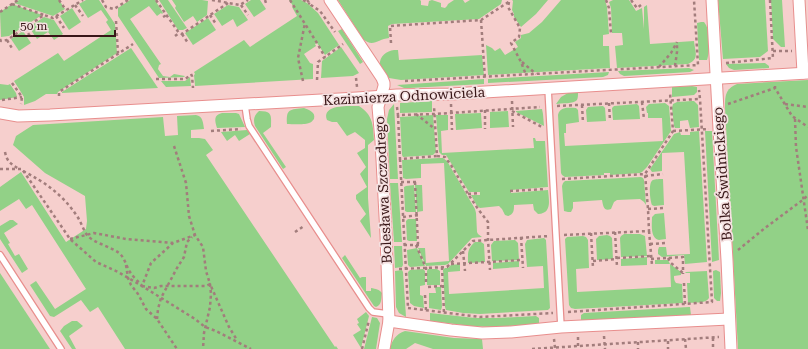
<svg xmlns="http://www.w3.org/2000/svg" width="808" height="349" viewBox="0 0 808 349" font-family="'Roboto Serif',serif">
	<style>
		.green { fill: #92d187 }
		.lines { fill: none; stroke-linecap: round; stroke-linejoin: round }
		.lane-casing { stroke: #e88e8d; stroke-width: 8 }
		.street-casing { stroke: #e88e8d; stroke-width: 13 }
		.path { stroke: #a27d7c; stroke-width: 2.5; stroke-dasharray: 3 3; stroke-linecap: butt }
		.lane { stroke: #fff; stroke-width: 5.5 }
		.street { stroke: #fff; stroke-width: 11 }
		.labels { text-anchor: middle; stroke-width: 3.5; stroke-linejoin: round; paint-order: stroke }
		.street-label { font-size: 14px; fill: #381617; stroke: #f5e1e1 }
	</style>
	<rect width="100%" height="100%" fill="#f6cfcd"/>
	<g class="green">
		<polygon points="19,0 59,0 65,9 53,16 14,3"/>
		<polygon points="86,0 99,0 115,24 117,53 58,92 57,94 46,94 35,101 24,105 24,97 14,81 58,53 64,61 111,30 106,22 108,20 101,10 88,18 79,4"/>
		<polygon points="130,0 155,0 163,13 162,14 161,13 157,16 149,6 130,19 161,64 159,65 158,69 163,76 170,77 174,74 185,76 184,77 159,78 118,16 118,8"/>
		<polygon points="159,0 168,0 187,28 183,30 178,30"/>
		<polygon points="172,0 202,0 208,1 207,15 197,22 193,16 184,22 175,8 176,6"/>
		<polygon points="251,0 260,0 266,9 254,17 245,4"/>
		<polygon points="289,0 301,0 307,3 318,13 339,45 325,55 317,43 315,44 316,46 304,54 310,63 313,64 313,79 195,86 194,75 195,74 194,72 244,40 250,47 297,16 292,7 293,6"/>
		<path d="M 338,0 L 420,0 L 421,1 L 421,5 L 428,6 L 429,1 L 432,0 L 441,3 L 441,7 L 445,8 L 447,6 L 448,4 L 454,0 L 463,0 L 465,3 L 470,0 L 502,0 L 501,4 L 479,19 L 392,24 L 388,26 L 389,38 C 378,39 373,48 363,39 Z"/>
		<polygon points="512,0 548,0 536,14 521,27 514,17 514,14 512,10 513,1"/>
		<polygon points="561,0 605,0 607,7 609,34 603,35 603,46 609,46 610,68 488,75 486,45 492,48 495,51 500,48 505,55 518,47 515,42 521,38 521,35 529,33 542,22"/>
		<path d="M 613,0 L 629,0 L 636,11 L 642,8 L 644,29 L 644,7 L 647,5 L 650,44 L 694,41 C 695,52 700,59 688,64 L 617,68 L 615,46 L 623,45 L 622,33 L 612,33 L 611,8 L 609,2 Z"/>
		<polygon points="718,0 765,0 768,51 760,57 723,59"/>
		<polygon points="771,0 782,0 785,47 781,47 773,39"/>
		<polygon points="12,4 42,15 9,36 1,37 0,12"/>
		<polygon points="228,5 239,7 248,20 237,27 233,19 222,26 214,14"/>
		<polygon points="72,8 81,22 69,30 60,16"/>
		<polygon points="44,17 54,20 63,34 54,40 48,32 37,39 29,27"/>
		<polygon points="208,18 216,30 193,45 185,33"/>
		<path d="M 701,22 L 704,22 C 711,30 710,51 707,60 L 699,60 L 697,23 Z"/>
		<polygon points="342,29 363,62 360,64 338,31"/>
		<polygon points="23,31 31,43 19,51 11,39"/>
		<polygon points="341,47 359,73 353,76 321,78 322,61"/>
		<polygon points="131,48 158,88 62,93 62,92"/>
		<path d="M 394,50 L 398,50 L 399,60 L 482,55 L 484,75 L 401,80 L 389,78 C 386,74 381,69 380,65 C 379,56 387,51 394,50 Z"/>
		<polygon points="765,63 769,66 769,68 734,70 729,68 726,64"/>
		<polygon points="689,68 694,70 690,72 624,76 620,74 618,71"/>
		<polygon points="609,72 608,75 603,77 488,83 488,79"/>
		<polygon points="190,77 191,86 166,87 161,81 185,81"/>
		<polygon points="484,79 484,84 409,88 404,88 397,85"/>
		<path d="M 808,80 L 808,349 L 738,349 L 725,108 C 725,96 725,89 737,84 Z"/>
		<polygon points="0,84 8,85 10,84 16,93 17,97 0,100"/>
		<polygon points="692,86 697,87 697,92 694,95 672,97 672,87"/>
		<path d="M 568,93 L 578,93 C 578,95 578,98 577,100 C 574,104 561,103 556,104 L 561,97 Z"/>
		<polygon points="432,101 432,112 400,113 400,103"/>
		<polygon points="692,101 694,101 698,105 699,127 690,128 688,120 680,121 680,128 675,128 674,126 672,108 673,104 677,102"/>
		<path d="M 665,103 L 669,106 L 671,131 L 647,167 L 642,172 L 640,173 L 610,175 L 610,173 L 604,173 L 604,175 L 565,177 L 562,175 L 561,173 L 558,115 C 560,106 569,108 576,108 L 578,110 L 579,122 L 566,124 L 566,133 L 564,133 L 565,146 L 663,141 L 662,118 L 648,118 L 648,113 L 647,113 L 646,107 L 649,104 Z"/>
		<polygon points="394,104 398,179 390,179 387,119 389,110"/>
		<polygon points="637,104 639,106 640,119 613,120 612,108 614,106"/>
		<path d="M 359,106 C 373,115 373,125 374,140 L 368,145 L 368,198 L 371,238 L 360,221 L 366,214 L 356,199 L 356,195 L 367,187 L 360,174 L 366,167 L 357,153 L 365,148 L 365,140 L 355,132 L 347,136 L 337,122 L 332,122 L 327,120 C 321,104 349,106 359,106 Z"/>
		<polygon points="603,106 605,108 606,121 587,122 586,110 588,107"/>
		<path d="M 304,108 C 309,110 316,112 314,119 C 313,120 311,123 309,123 C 306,125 291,124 287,124 C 286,108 290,110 304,108 Z"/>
		<polygon points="542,109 543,114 544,126 516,112 516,111"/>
		<path d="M 259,111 C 273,111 271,116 271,127 L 263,133 L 286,167 L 283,169 L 255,126 C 253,120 254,115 259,111 Z"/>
		<polygon points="508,111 509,127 490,128 490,112"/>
		<path d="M 222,113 L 236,113 L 239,114 L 245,127 L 217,128 C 215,121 213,115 222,113 Z"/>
		<polygon points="481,113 482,128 456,130 455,114"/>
		<path d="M 196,115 C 203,116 203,123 204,129 L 191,130 L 191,138 L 199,138 L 205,139 L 213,150 L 206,155 L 335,347 L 336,346 L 338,349 L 125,349 L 98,307 L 90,312 L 81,300 L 54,317 L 50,316 L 30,285 L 36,281 L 55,309 L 86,289 L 32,205 L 26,209 L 19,199 L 0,211 L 0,187 L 21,172 L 66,242 L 86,229 L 87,221 L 85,196 L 45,173 L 13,145 L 16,136 L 33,125 L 163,117 L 165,136 L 178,135 L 177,116 Z"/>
		<polygon points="433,115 436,152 433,155 403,157 402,155 400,117"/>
		<path d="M 436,115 L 448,115 L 448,130 L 441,131 L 442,153 L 534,148 L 533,138 L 535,138 L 536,141 L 545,141 L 548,187 L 511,190 L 511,193 L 548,190 C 549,201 552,213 538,214 L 534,210 L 533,204 L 514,205 C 514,210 514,214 508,216 L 505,215 L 502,209 L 499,206 L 480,208 L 477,206 L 471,195 L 480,195 L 480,192 L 469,192 L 446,155 L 442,155 L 439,152 Z"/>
		<polygon points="247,130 250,134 239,141 235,135 227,141 221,132"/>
		<polygon points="699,131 707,262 685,264 684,255 662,257 658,254 658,250 659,247 666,247 667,255 690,254 684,152 662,153 662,171 652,172 650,169 674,134 680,132 681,135 690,135 690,132"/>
		<polygon points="705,131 712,131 719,260 712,262"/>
		<polygon points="439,158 443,158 447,161 475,209 476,213 477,232 478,234 482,237 472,238 448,264 445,265 426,266 418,248 425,248 426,263 449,261 444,163 421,164 421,178 406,179 403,178 402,160"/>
		<path d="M 641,177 L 643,178 L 644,180 L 646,205 L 644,202 L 640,199 L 617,200 L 614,202 L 611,209 C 604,212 603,206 602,200 L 573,202 L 573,208 L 571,212 L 568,212 L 564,211 L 562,186 L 563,183 L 565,181 Z"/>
		<path d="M 663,179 L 664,205 L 654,206 L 652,205 C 650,200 648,182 653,180 C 655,179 660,179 663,179 Z"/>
		<polygon points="390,183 398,183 402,242 394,242"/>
		<polygon points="414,185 416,212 407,212 405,211 404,187 406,186"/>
		<polygon points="415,185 422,185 423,211 417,212"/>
		<path d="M 664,213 L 666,239 C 663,239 661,240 659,240 C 650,238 652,224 652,217 L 655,214 Z"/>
		<polygon points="408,219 416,219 417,241 409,241 407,240 406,221"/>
		<polygon points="10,220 13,220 18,224 4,233 10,243 8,244 15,256 19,254 28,269 22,273 0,239 0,226"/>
		<polygon points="624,234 640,234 645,236 647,256 621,257 620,238 621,236"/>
		<polygon points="607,235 610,236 612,238 613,259 597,260 596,239 599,236"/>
		<path d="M 583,236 L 586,237 L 588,240 L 589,268 L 576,269 L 577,292 L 671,287 L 670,264 L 655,264 L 655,260 L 668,260 L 670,264 L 681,272 L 681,275 L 674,276 C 674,278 674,281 676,283 L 682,284 L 683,303 L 575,309 L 571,308 L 569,305 L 565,239 L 567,237 Z"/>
		<polygon points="544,238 546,240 550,308 548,310 480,314 463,313 446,310 445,307 443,270 445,268 448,268 451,265 460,264 460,271 448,272 449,294 544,288 543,266 527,267 525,244 527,240"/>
		<polygon points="515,240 518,243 519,260 492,261 491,245 494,241"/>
		<path d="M 475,242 L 481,242 L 484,244 L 485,262 L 468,263 C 468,253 467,249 475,242 Z"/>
		<polygon points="394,246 402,246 403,265 402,267 395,268"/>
		<polygon points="417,248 425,266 410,267 408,265 407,250"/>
		<path d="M 345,255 L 360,278 L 362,277 L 366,277 L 366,291 L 371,291 L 371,288 C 376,289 379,289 382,293 C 381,299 382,305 376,307 L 374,306 L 342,258 Z"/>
		<polygon points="647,257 647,265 621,266 621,259"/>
		<polygon points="519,261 519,267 493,269 493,263"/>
		<polygon points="423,269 425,271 425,285 420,286 420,295 423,296 424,308 414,306 410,303 408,272 410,270"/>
		<polygon points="428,269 437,269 440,271 440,285 427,285 427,271"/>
		<polygon points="402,270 403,272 406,317 399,313 396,307 395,271"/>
		<polygon points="716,270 720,272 721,293 720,301 717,301 714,298 713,271"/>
		<path d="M 707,271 L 709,298 C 705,304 695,302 688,303 L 687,283 L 690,283 L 690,273 L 685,273 L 686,272 Z"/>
		<polygon points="0,273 50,349 0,349"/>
		<polygon points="435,287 441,287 442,307 441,310 429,308 429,293 436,293"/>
		<polygon points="689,307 690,307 691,315 581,321 581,315 584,313"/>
		<polygon points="366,312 369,316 361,348 353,335 361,330 357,324 359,323 357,319"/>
		<polygon points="430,313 475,318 498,318 536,316 539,318 539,324 493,327 471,326 430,321"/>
		<polygon points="372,317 377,318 380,323 376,349 364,349"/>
		<polygon points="72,321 77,321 83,326 69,336 76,349 72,349 60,331 64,326"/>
		<path d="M 405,331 L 454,338 L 482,339 L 483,349 L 433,349 L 415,343 L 406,349 L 390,349 C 392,340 396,334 405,331 Z"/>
	</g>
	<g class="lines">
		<g class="lane-casing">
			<g id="lane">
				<polyline points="548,88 561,327"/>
				<polyline points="245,105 247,119 249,126 369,308 373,312 388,314"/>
				<polyline points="0,255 61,349"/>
			</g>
		</g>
		<g class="street-casing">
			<g id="street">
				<polyline points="330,0 382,78 384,83 384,86 378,107 381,141 386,235 389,321 384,349"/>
				<polyline points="712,0 719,129 727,260 731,349"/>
				<polyline points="799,0 803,73"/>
				<polyline points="0,113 18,116 50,115 357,98 397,95 451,94 808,73"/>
				<polyline points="389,321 451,330 482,333 511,332 561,327 729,319"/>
			</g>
		</g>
		<g class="path">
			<polyline points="59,0 66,10"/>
			<polyline points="102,0 106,7 114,9 128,0"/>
			<polyline points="156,0 179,33 182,34 228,3"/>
			<polyline points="212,0 240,5 248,0"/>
			<polyline points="265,0 266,3"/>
			<polyline points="290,0 317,43 325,57"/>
			<polyline points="303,0 310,4"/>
			<polyline points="307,0 311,5 320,11 335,32"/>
			<polyline points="606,0 609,8 611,34"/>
			<polyline points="631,0 637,8 641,5"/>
			<polyline points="770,0 773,59"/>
			<polyline points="509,2 508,7 520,28 519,37 511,43 521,62 526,75"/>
			<polyline points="12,4 44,15"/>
			<polyline points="75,5 83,16"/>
			<polyline points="241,5 248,15"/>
			<polyline points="0,12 18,0"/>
			<polyline points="210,15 216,24"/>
			<polyline points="56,16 64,28"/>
			<polyline points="163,17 167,15"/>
			<polyline points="481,20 485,79"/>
			<polyline points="116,21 118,53"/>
			<polyline points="25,28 31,38"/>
			<polyline points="182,34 188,43"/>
			<polyline points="175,36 179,33"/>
			<polyline points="0,39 1,41 7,40 44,15 53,18 83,0"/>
			<polyline points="7,40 13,50"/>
			<polyline points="391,43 390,26 481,20 510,1"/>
			<polyline points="773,51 792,51"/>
			<polyline points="522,62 536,74"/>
			<polyline points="726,63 773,58"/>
			<polyline points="675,66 677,52 677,43"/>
			<polyline points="659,67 671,53 677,42"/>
			<polyline points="191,74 192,76 193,88"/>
			<polyline points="356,78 357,87"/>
			<polyline points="156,79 185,79 191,75"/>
			<polyline points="317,80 318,62 343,44"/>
			<polyline points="303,81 298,58 305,23"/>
			<polyline points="405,81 698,65 694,0"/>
			<polyline points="12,83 22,97 21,104"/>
			<polyline points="775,86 775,88 792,116 808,127"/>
			<polyline points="59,96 59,92 133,44"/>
			<polyline points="2,100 22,97"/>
			<polyline points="512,101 513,127"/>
			<polyline points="642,102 644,119"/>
			<polyline points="609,103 610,121"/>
			<polyline points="451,104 452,130"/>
			<polyline points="728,104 775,88"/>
			<polyline points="785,104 808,107"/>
			<polyline points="582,105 583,123"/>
			<polyline points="557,106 700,99 699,90"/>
			<polyline points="397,107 398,115 435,114 540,107"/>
			<polyline points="485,110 485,129"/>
			<polyline points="512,111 542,127"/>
			<polyline points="416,114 435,129"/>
			<polyline points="398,115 400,159 437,156 434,106"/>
			<polyline points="795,119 796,147 808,230"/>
			<polyline points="211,131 241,129"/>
			<polyline points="673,131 709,129"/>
			<polyline points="174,146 186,183 189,216 195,235 203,247 206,271 210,284 211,294 210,307 204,333 203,349"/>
			<path d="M 5,152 C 7,162 11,164 19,169"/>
			<polyline points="437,156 445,157 451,165 468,194 478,209 488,222 488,240 490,270"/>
			<polyline points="400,159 408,308"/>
			<polyline points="0,169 22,169 70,239 96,262 118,272 142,286 195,319 205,327 216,331 251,349"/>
			<path d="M 23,171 C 46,183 62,194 77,216 C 81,222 83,229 87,235 C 95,244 110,246 119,253 C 125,258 126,266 130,272 C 133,277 138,281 142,286 L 151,263 L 161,254 L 173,243 L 195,235"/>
			<polyline points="645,176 663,174"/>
			<polyline points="562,179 645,174 673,131 670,93"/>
			<polyline points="401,182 417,182"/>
			<polyline points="415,182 418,244"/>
			<polyline points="510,191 546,189"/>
			<polyline points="468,194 480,193"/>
			<polyline points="648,209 665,208"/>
			<polyline points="403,217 419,215"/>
			<polyline points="649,231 652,265"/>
			<polyline points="295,232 304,226"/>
			<polyline points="615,232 617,267"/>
			<polyline points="591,233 593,268"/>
			<polyline points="564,235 649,231 648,209 645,174"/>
			<polyline points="521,237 523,268"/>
			<polyline points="70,239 94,233 126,239 173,243"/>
			<polyline points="650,244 667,243"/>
			<polyline points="404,245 420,245"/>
			<polyline points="416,245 426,268 426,285"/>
			<polyline points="738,250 765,228 804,199 808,195"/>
			<polyline points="463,251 465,271"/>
			<polyline points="617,258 651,256"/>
			<polyline points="668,258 671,263 683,273"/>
			<polyline points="651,259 683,257 683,274"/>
			<polyline points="593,261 617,259"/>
			<polyline points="451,264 522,260"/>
			<polyline points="126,265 128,278 131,285 138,294 146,309 157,319 177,349"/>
			<polyline points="442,267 444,313"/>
			<polyline points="399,269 447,267 473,241 549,236"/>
			<polyline points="684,283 685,304"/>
			<polyline points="142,286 154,288 161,286 206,286 210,284 229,327 237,340"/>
			<polyline points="428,287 442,286"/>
			<polyline points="425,295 426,310"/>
			<polyline points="408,308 480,317 553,313"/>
			<polyline points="568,312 712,302 700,99"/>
			<polyline points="157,319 158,309 161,298 177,268 184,257 187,242 192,237"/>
			<polyline points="604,336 605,349"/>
			<polyline points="578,337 578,346"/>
			<polyline points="713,338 713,349"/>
			<polyline points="554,339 555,348"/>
			<polyline points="685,339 686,349"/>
			<polyline points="668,341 668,349"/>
			<polyline points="638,342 638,349"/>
			<polyline points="362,349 369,320"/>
			<polyline points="532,349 719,337"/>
		</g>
		<use href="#lane" class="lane"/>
		<use href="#street" class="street"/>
	</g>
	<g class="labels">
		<g class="street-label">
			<text transform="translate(404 96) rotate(-3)" y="5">Kazimierza Odnowiciela</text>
			<text transform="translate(722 174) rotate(-94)" y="5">Bolka Świdnickiego</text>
			<text transform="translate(383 190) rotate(-93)" y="5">Bolesława Szczodrego</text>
		</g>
	</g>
	<path d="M14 30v6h101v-6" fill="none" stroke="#381617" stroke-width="2"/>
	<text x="20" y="30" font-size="12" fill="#381617" stroke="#f5e1e1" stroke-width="3" paint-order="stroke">50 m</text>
</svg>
